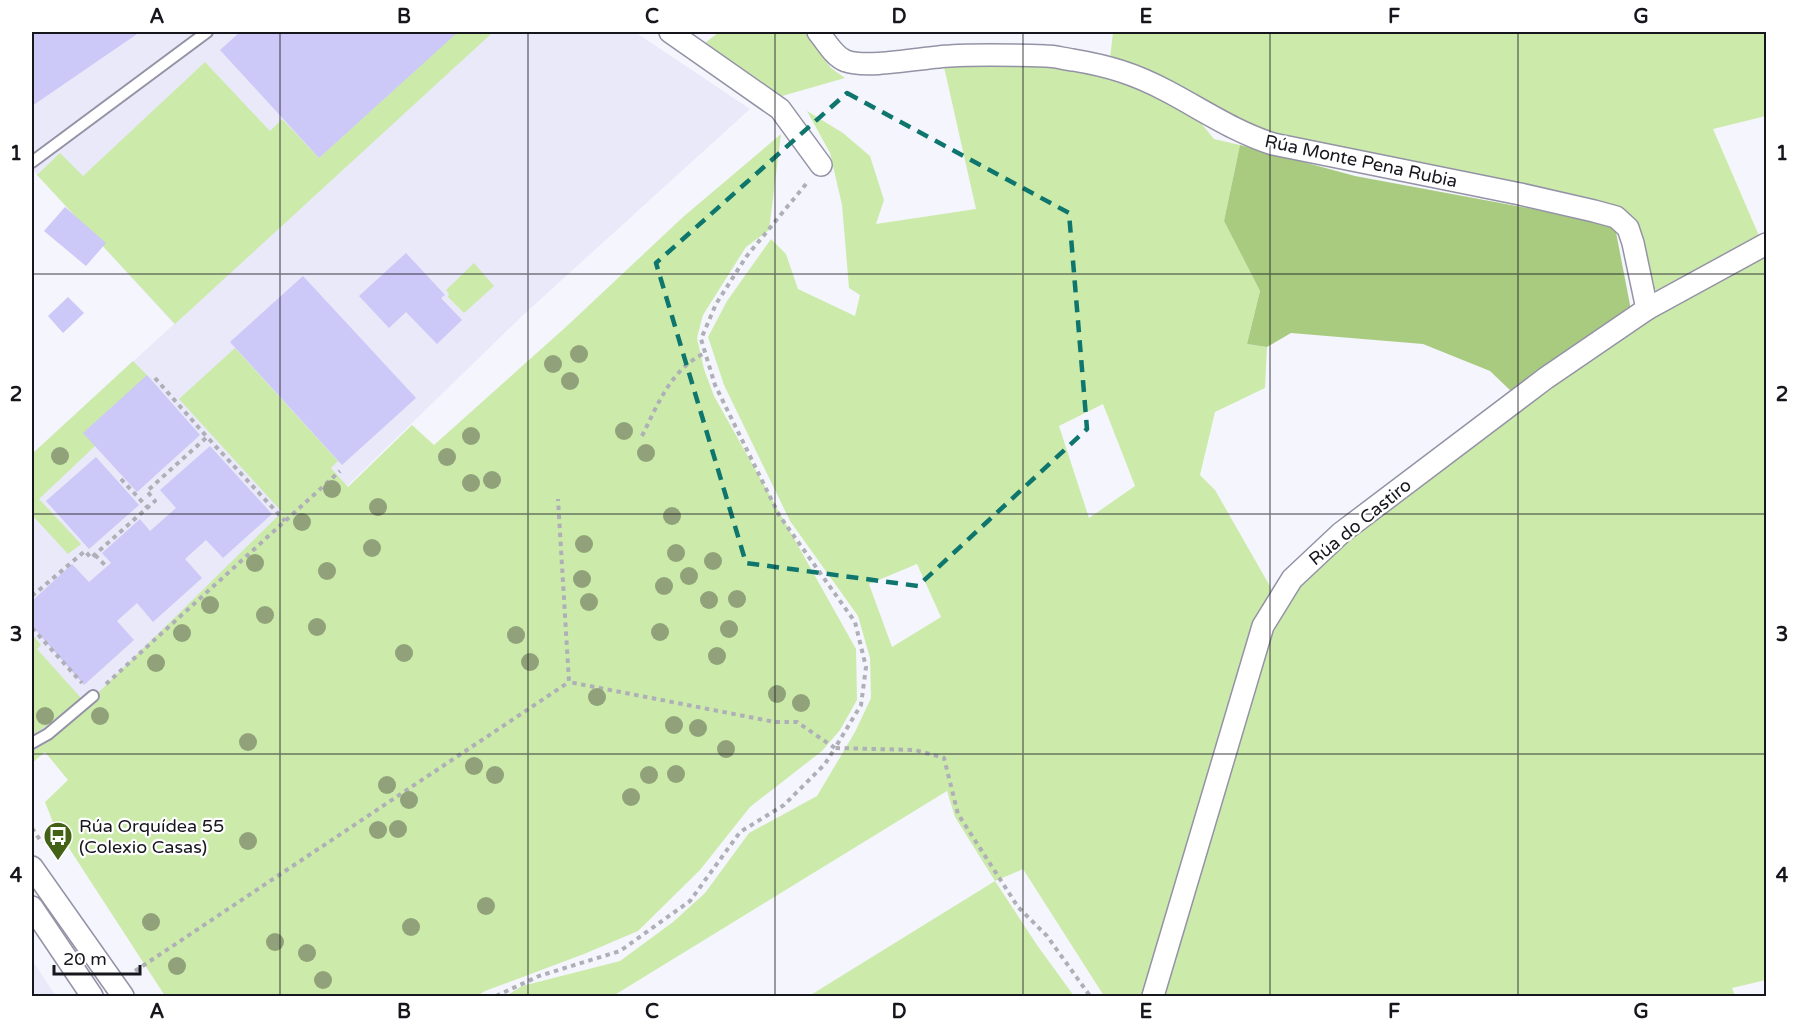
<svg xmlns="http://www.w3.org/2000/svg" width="1798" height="1028" viewBox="0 0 1798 1028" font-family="'Varela Round',sans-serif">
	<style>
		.built { fill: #e9e9fa }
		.green { fill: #ccebaa; fill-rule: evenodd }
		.forest { fill: #a8cb80 }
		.building { fill: #ccc8f7 }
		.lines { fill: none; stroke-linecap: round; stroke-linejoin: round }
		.lane-casing { stroke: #9493a6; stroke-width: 14 }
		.street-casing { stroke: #9493a6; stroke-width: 24 }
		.path { stroke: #afafb7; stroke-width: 4; stroke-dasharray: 4.5 4.5; stroke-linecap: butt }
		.lane { stroke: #fff; stroke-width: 10 }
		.street { stroke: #fff; stroke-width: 21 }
		.tree { fill: #91a27a }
		.marked { fill: none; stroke: #0f766e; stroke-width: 4.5; stroke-dasharray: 12 8; stroke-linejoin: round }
		.grid { fill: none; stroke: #16161d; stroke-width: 1.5; stroke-opacity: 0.55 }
		.labels { text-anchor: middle; stroke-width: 4.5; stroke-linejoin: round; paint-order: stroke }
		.street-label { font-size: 18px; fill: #16161d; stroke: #fff }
		.poi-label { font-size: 18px; fill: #16161d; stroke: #fff; text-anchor: start }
		.neatline { fill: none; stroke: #16161d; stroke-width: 2 }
		.grid-label { font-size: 20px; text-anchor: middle; font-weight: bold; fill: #16161d }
	</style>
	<rect width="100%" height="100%" fill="#f5f5fe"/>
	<g class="built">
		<polygon points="32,32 489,32 491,34 494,32 635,32 750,109 521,317 58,767 45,752 32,763 32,454 174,324 32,169"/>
		<polygon points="32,960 56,996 32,996"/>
	</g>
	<g class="green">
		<polygon points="457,32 489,32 491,34 175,324 37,175 60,153 83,176 205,62 270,131 282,119 319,158"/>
		<polygon points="719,32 805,32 831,68 845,78 782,96 705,43"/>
		<path d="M 1113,32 L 1764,32 L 1766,40 L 1766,116 L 1713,129 L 1760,238 L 1666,293 L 1657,291 L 1650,284 L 1632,221 L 1301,143 C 1235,120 1173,89 1110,59 Z"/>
		<path d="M 1042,65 L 1109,75 L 1155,95 L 1200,122 L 1214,139 L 1240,145 L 1224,221 L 1260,291 L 1247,344 L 1267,347 L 1265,388 L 1215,412 L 1200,475 L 1215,490 L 1271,588 L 1147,996 L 1104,996 L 1023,869 L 995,881 L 1037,945 L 1074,996 L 809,996 L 995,881 L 955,817 L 947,791 L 613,996 L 506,996 L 522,986 L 620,961 L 673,922 L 705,893 L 749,833 L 817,796 L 855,732 L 871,698 L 870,658 L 858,616 L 790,521 L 724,385 L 708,337 L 727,301 L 771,239 L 786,254 L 798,289 L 855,316 L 860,295 L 849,288 L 842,205 L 830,153 L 807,111 L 843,133 L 870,156 L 884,200 L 876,224 L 976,209 L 944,67 ZM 1103,404 L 1135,486 L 1089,518 L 1059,426 ZM 917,564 L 941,617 L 892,647 L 869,584 Z"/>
		<polygon points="781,134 769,230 746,247 703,315 697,338 704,369 714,396 856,649 857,700 840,730 822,751 750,807 700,870 638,931 584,954 485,991 477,996 165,996 54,825 45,802 68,780 45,752 32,763 32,751 48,742 282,512 179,399 235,348 338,461 331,468 348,487 412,425 434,445 568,325 683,217"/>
		<polygon points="1766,254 1766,980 1732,988 1735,996 1162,996 1206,846 1271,638 1291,595 1328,557 1507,415 1666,309"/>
		<polygon points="474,263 494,286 464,313 448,297 449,294 446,290"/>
		<polygon points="133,361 147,375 95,446 39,499 81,544 68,554 32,515 32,454"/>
		<polygon points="32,634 41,645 37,649 81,698 45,727 32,735"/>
	</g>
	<polygon class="forest" points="1240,145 1355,176 1533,209 1615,227 1631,310 1512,392 1490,371 1423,344 1291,333 1267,347 1247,344 1260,291 1224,221"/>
	<g class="building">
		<polygon points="37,32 140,32 32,106 32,35"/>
		<polygon points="240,32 458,32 319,158 220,50"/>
		<polygon points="65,207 106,243 86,266 44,231"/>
		<polygon points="406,253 445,295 441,298 462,320 437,344 406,312 389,328 359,296"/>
		<polygon points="303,276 416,398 342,465 230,342"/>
		<polygon points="68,297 84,313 63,333 48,316"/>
		<polygon points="147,375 200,435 137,492 83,433"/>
		<polygon points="210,446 272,514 223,558 206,540 185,559 202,578 153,622 137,603 117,621 134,640 84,685 32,626 32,601 72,564 89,582 111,563 102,553 140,519 150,531 176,508 160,490"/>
		<polygon points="96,457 139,505 89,549 46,501"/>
	</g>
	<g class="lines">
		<g class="lane-casing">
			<g id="lane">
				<polyline points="32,162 207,32"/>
				<polyline points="32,743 48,734 93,696"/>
			</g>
		</g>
		<g class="street-casing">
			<g id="street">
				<polyline points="670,32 780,109 821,165"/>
				<path d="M 818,32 C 826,41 834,57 846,61 C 868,69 925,57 950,56 C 982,54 1014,55 1046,56 C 1055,56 1064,59 1073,60 C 1109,66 1135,74 1167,91 C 1203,110 1235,132 1273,144 L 1520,194 L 1594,211 L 1616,217 L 1628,228 L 1633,243 L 1647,309"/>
				<polyline points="32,867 123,996"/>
				<polyline points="32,907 92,996"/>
				<polyline points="1153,996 1263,626 1292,579 1341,533 1546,378 1647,309 1766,244"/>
			</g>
		</g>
		<g class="path">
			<polyline points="806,184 746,257 716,304 701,339 715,385 779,515 855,622 866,667 861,705 835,748 915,750 944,758 958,814 1018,907 1047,936 1090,996"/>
			<polyline points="155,378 207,437"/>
			<path d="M 642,436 C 658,404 671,369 705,353"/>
			<polyline points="121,479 148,508"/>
			<polyline points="95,555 107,567"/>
			<polyline points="32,596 85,551 91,558 155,501 147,491 207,437 285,521"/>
			<polyline points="32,628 82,683"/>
			<polyline points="106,684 340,471"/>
			<polyline points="32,828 42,843"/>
			<polyline points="135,971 569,682"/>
			<polyline points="496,996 539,976 620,951 690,901 740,832 784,805 825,764 835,748 797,722 775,722 569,682 558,499"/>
		</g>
		<use href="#lane" class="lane"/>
		<use href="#street" class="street"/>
	</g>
	<g class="tree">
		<circle cx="579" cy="354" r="9"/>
		<circle cx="553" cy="364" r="9"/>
		<circle cx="570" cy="381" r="9"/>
		<circle cx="624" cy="431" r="9"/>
		<circle cx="471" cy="436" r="9"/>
		<circle cx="646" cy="453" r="9"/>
		<circle cx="60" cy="456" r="9"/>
		<circle cx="447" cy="457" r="9"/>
		<circle cx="492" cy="480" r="9"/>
		<circle cx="471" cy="483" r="9"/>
		<circle cx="332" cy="489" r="9"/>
		<circle cx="378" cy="507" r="9"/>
		<circle cx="672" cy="516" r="9"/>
		<circle cx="302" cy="522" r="9"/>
		<circle cx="584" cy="544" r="9"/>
		<circle cx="372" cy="548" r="9"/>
		<circle cx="676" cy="553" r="9"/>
		<circle cx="713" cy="561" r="9"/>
		<circle cx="255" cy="563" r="9"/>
		<circle cx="327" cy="571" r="9"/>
		<circle cx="689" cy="576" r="9"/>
		<circle cx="582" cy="579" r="9"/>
		<circle cx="664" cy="586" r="9"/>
		<circle cx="737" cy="599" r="9"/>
		<circle cx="709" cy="600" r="9"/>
		<circle cx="589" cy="602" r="9"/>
		<circle cx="210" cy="605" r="9"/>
		<circle cx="265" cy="615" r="9"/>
		<circle cx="317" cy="627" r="9"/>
		<circle cx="729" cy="629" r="9"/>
		<circle cx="660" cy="632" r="9"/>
		<circle cx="182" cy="633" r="9"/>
		<circle cx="516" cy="635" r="9"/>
		<circle cx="404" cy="653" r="9"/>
		<circle cx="717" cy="656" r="9"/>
		<circle cx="530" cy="662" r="9"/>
		<circle cx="156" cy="663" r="9"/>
		<circle cx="777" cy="694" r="9"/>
		<circle cx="597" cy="697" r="9"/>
		<circle cx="801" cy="703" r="9"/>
		<circle cx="45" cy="716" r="9"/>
		<circle cx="100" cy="716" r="9"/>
		<circle cx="674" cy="725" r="9"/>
		<circle cx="698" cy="728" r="9"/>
		<circle cx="248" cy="742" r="9"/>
		<circle cx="726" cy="749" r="9"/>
		<circle cx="474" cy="766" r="9"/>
		<circle cx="676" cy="774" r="9"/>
		<circle cx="495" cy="775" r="9"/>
		<circle cx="649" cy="775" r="9"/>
		<circle cx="387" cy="785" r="9"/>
		<circle cx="631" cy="797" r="9"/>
		<circle cx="409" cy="800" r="9"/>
		<circle cx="398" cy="829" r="9"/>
		<circle cx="378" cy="830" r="9"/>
		<circle cx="248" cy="841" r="9"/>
		<circle cx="486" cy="906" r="9"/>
		<circle cx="151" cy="922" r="9"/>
		<circle cx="411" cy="927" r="9"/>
		<circle cx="275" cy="942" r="9"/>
		<circle cx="307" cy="953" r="9"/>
		<circle cx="177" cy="966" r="9"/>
		<circle cx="323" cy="980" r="9"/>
	</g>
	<path class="marked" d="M 847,93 L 1069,213 L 1087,429 L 918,586 L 746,563 L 656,263 Z"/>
	<path class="grid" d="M 280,32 L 280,996M 528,32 L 528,996M 775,32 L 775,996M 1023,32 L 1023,996M 1270,32 L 1270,996M 1518,32 L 1518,996M 32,274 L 1766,274M 32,514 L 1766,514M 32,754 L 1766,754"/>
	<defs>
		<g id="bus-pin" transform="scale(1.5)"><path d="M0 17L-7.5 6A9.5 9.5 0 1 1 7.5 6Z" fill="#446215" stroke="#fff"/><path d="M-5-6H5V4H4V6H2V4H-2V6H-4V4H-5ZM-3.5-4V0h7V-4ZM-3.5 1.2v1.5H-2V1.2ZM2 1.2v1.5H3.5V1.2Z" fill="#fff"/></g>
	</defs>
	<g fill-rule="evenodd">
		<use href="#bus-pin" x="58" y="836"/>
	</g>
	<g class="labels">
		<g class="street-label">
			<text transform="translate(1361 161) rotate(12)" y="6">Rúa Monte Pena Rubia</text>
			<text transform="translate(1360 522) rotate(-39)" y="6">Rúa do Castiro</text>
		</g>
		<g class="poi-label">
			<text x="79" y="832">Rúa Orquídea 55<tspan x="79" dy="21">(Colexio Casas)</tspan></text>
		</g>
	</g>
	<rect width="1798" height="1028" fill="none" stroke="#ffffff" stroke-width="66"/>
	<path d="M54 965v9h86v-9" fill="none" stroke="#16161d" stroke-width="3"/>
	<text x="63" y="965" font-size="18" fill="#16161d" stroke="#ffffff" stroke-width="4.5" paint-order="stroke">20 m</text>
	<rect x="33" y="33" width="1732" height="962" class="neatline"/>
	<g class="grid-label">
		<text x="157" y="23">A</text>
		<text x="404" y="23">B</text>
		<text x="652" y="23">C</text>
		<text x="899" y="23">D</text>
		<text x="1146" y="23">E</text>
		<text x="1394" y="23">F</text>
		<text x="1641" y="23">G</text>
		<text x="16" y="160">1</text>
		<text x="1782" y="160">1</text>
		<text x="16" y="401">2</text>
		<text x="1782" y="401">2</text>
		<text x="16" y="641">3</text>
		<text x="1782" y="641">3</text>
		<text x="16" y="882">4</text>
		<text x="1782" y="882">4</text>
		<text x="157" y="1018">A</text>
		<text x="404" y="1018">B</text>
		<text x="652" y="1018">C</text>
		<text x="899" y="1018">D</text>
		<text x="1146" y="1018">E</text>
		<text x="1394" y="1018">F</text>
		<text x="1641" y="1018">G</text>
	</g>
</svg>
